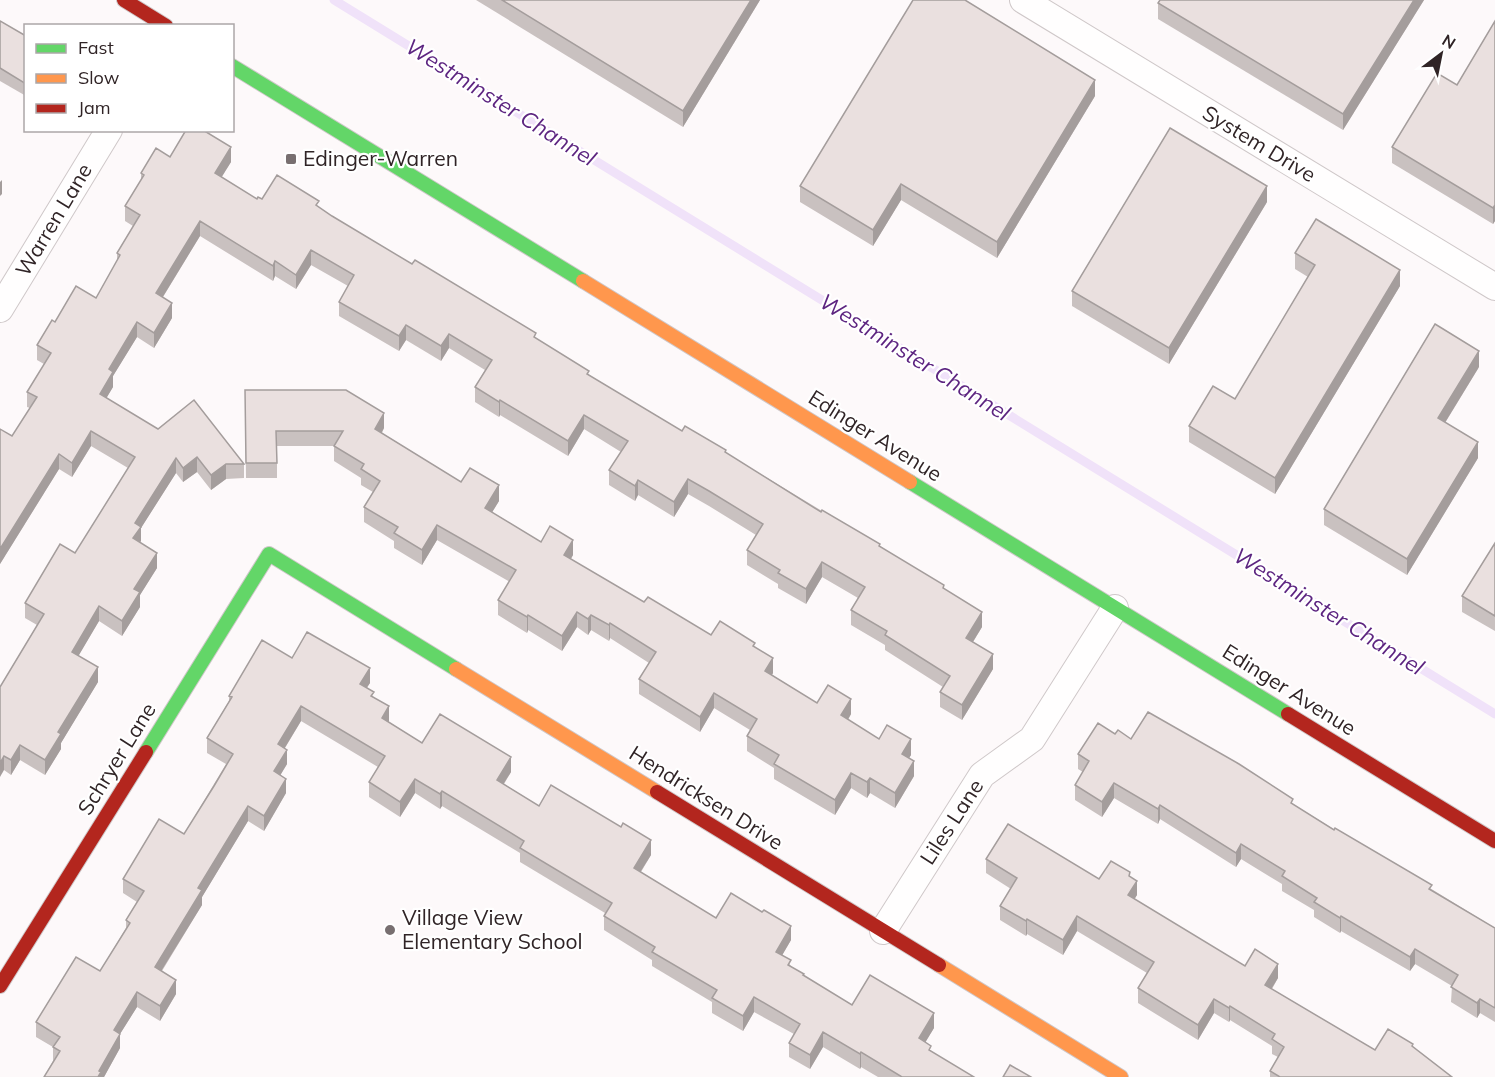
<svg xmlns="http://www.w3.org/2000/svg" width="1495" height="1077" viewBox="0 0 1495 1077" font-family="Mulish,sans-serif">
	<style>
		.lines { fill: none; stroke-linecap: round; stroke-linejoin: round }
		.stream { stroke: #f0e2f9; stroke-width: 9 }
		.street-casing { stroke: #cfc8c9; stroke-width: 28 }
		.fast-casing { stroke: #cfc8c9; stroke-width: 16 }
		.slow-casing { stroke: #cfc8c9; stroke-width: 16 }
		.jam-casing { stroke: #cfc8c9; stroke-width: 16 }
		.street { stroke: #fffefe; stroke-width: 26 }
		.fast { stroke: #63d668; stroke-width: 14 }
		.slow { stroke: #ff974d; stroke-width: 14 }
		.jam { stroke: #b3261e; stroke-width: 14 }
		.wall { fill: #c9c1c0 }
		.shaded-wall { fill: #a49d9c }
		.building { fill: #eae0df; stroke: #a49d9c; stroke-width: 1.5 }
		.poi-dot { fill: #786f70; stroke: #fff; stroke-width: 2 }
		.labels { text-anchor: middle; stroke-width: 4.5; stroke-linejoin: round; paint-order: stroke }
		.street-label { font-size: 21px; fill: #302426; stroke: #fff }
		.poi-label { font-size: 21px; fill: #302426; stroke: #fff; text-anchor: start }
		.water-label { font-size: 22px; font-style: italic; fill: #5d2581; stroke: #fff }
	</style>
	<rect width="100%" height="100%" fill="#fdf9fa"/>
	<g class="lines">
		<polyline class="stream" points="334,0 1495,714"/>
		<g class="street-casing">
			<g id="street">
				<polyline points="1023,0 1495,287"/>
				<polyline points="0,309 109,130"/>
				<polyline points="883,931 982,775 1032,739 1115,608"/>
			</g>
		</g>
		<g class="fast-casing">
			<g id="fast">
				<polyline points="232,66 583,281"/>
				<polyline points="910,482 1288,714"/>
				<polyline points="146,752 269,554 456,669"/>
			</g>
		</g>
		<g class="slow-casing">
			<g id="slow">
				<polyline points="583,281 910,482"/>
				<polyline points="456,669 657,792"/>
				<polyline points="939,965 1121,1077"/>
			</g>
		</g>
		<g class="jam-casing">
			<g id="jam">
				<polyline points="124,0 166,26"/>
				<polyline points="1288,714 1495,841"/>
				<polyline points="657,792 939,965"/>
				<polyline points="0,986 146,752"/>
			</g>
		</g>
		<use href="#street" class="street"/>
		<use href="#fast" class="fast"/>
		<use href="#slow" class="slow"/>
		<use href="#jam" class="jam"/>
	</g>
	<g class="wall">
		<polygon points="476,0 760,0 683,127"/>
		<polygon points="1160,0 1424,0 1343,130 1158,19 1158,3"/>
		<polygon points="0,21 26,36 26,96 0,81"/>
		<polygon points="1495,21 1495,221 1493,224 1392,163 1392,147 1457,85"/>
		<polygon points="1095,96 997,258 901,200 873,246 800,202 800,186"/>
		<polygon points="170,157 231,162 221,177 257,199 319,207 332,216 536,338 589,375 682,431 726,453 880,546 944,589 982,627 973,642 993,669 962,720 940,707 940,692 943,687 885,650 885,645 851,625 851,610 858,598 822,577 806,604 778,588 778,584 747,565 747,550 756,535 709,506 688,494 674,517 638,495 635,501 609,485 609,470 621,452 584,429 568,456 500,415 499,417 475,402 475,387 485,370 449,348 441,361 406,340 399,351 339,316 339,302 348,286 311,265 296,289 275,276 273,281 200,236 163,297 172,318 154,348 137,337 113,376 113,387 106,398 158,429 244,464 244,478 226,479 211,490 197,472 183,482 176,473 141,528 140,543 157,568 140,595 140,607 122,636 99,621 78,656 98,682 61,743 61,749 45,775 20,760 11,775 4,770 0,687 37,625 25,618 25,603 75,553 128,468 91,446 72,477 59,469 0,564 0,429 12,436 30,408 27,407 27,392 44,364 37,360 37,345 55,322 96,298 117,262 117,253 133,226 125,221 125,206 141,180 141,173"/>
		<polygon points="1267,202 1169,364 1072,306 1072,291"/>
		<polygon points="1295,253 1400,286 1275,494 1189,442 1189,426 1235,399 1308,277 1295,269"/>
		<polygon points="1479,367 1445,423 1478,458 1407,575 1324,525 1324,509"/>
		<polygon points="245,390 384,428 382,433 461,482 499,501 492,512 541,542 573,555 571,559 644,602 711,635 755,647 773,673 772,675 817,703 851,714 848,720 879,739 911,755 909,758 914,776 895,808 870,793 867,798 851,788 835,815 774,779 774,768 747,751 747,736 750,730 714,708 700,732 639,694 639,679 649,663 610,638 609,641 591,630 588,635 577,627 562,651 528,630 527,633 498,615 498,600 510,582 437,540 422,565 394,548 394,541 364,522 364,507 373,492 361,485 361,478 334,461 334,446 277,446 277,478 246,478"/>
		<polygon points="1495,543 1495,631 1462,612 1462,596"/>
		<polygon points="292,658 370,683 367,687 389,721 389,722 422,743 511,772 504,784 539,806 651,855 641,872 716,918 791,940 782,955 791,966 804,976 852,1005 934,1028 925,1042 931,1052 974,1077 878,1077 861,1067 860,1069 823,1047 810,1069 789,1057 789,1043 794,1034 754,1012 743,1031 712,1013 712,1002 652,966 652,960 604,930 604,916 605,913 520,862 520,853 442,806 440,809 415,793 400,817 369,797 369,782 378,767 301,721 285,748 287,764 280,775 286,793 264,831 248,821 202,897 202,905 162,971 176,994 160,1021 137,1007 120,1034 120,1048 104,1077 44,1077 53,1061 53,1047 36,1037 36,1022 100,971 126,928 126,920 137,902 123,893 123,879 184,834 226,764 207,753 207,738 229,701 229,696"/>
		<polygon points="1115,734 1131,739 1293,804 1495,928 1495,1022 1480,1013 1477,1018 1451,1002 1452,986 1415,964 1410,971 1341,931 1340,933 1314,917 1314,910 1282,891 1282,884 1241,859 1236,867 1160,819 1158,824 1114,798 1102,817 1075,800 1075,785 1083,772 1078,769 1078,754"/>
		<polygon points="986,859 1099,879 1130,877 1137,895 1134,899 1245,966 1278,978 1272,989 1375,1050 1413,1047 1452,1077 1270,1077 1270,1071 1278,1057 1272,1054 1272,1046 1230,1020 1229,1022 1214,1013 1198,1040 1138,1003 1138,988 1147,973 1077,931 1063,955 1027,934 1026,936 1000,920 1000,906 1011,889 986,873"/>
	</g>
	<g class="shaded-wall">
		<polygon points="751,0 760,0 683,127 683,111"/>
		<polygon points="1414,0 1424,0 1343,130 1343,114"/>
		<polygon points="1095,80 1095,96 997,258 997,242"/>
		<polygon points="231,147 231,162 215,188 215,173"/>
		<polygon points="2,180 2,194 0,196 0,182"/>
		<polygon points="901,184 901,200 873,246 873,230"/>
		<polygon points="1267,186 1267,202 1169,364 1169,348"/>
		<polygon points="1495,205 1495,221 1493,224 1493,208"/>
		<polygon points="200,221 200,236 156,308 156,293"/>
		<polygon points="311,250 311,265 296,289 296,275"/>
		<polygon points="275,261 275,276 273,281 273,266"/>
		<polygon points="1400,270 1400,286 1275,494 1275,478"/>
		<polygon points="172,303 172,318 154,348 154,333"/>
		<polygon points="137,322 137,337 113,376 113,387 100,409 100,394 109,369"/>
		<polygon points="406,325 406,340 399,351 399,336"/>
		<polygon points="449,334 449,348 441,361 441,346"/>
		<polygon points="1479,351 1479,367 1438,434 1438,418"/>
		<polygon points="500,400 500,415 499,417 499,402"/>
		<polygon points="384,413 384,428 375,444 375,429"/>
		<polygon points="584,415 584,429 568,456 568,441"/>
		<polygon points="91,431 91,446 72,477 72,463"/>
		<polygon points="1478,442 1478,458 1407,575 1407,559"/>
		<polygon points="59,454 59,469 0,564 0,549"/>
		<polygon points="197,457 197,472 183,482 183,468"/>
		<polygon points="176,458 176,473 141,528 141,541 133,553 133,538 135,523"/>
		<polygon points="226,464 226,479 211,490 211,475"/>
		<polygon points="688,479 688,494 674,517 674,502"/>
		<polygon points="638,480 638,495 635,501 635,486"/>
		<polygon points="499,485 499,501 485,524 485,508"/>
		<polygon points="437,525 437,540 422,565 422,550"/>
		<polygon points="573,540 573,555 564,570 564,555"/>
		<polygon points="157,553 157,568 140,595 140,607 122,636 122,621 134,589"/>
		<polygon points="822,562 822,577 806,604 806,589"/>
		<polygon points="99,606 99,621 72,667 72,652"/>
		<polygon points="577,612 577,627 562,651 562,636"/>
		<polygon points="982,612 982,627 966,653 966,638"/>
		<polygon points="528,615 528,630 527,633 527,617"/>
		<polygon points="591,615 591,630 588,635 588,619"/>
		<polygon points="610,623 610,638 609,641 609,625"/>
		<polygon points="993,654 993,669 962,720 962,705"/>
		<polygon points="773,658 773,673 765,686 765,671"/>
		<polygon points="98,667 98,682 61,743 61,749 45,775 45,760 58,732"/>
		<polygon points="370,668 370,683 360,698 360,684"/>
		<polygon points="714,693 714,708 700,732 700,717"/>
		<polygon points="851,699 851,714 841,731 841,715"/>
		<polygon points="301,706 301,721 278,759 278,744"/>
		<polygon points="389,706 389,721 382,732 382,718"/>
		<polygon points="911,739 911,755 902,769 902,754"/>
		<polygon points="20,745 20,760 11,775 11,760"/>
		<polygon points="287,750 287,764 274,786 274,771"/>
		<polygon points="4,756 4,770 0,777 0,763"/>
		<polygon points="511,757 511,772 497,794 497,780"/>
		<polygon points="914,761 914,776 895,808 895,793"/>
		<polygon points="851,773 851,788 835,815 835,800"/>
		<polygon points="870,778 870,793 867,798 867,782"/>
		<polygon points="286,779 286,793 264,831 264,816"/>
		<polygon points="415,779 415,793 400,817 400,802"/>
		<polygon points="1114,783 1114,798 1102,817 1102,802"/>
		<polygon points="442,791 442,806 440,809 440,794"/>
		<polygon points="1160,805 1160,819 1158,824 1158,809"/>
		<polygon points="248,806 248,821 202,897 202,905 155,981 155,967 198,888"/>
		<polygon points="651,840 651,855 634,882 634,868"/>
		<polygon points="1241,844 1241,859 1236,867 1236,853"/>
		<polygon points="1137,881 1137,895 1128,910 1128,895"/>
		<polygon points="1077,916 1077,931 1063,955 1063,940"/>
		<polygon points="1341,916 1341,931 1340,933 1340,918"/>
		<polygon points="1027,919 1027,934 1026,936 1026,921"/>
		<polygon points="791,926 791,940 776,966 776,952"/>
		<polygon points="1415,949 1415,964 1410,971 1410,957"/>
		<polygon points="1278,964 1278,978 1265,999 1265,985"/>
		<polygon points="176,980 176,994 160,1021 160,1006"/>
		<polygon points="137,992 137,1007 120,1034 120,1048 104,1077 98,1077 99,1071 114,1030"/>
		<polygon points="754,997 754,1012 743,1031 743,1016"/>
		<polygon points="1214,999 1214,1013 1198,1040 1198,1025"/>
		<polygon points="1480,999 1480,1013 1477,1018 1477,1003"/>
		<polygon points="1230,1006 1230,1020 1229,1022 1229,1008"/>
		<polygon points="934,1013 934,1028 919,1053 919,1038"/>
		<polygon points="823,1032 823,1047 810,1069 810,1055"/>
		<polygon points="861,1052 861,1067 860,1069 860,1054"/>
	</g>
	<g class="building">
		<polygon points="502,0 751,0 683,111"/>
		<polygon points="913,0 965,0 1095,80 997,242 901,184 873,230 800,186"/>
		<polygon points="1160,0 1414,0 1343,114 1158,3"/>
		<polygon points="0,21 26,36 26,84 0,68"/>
		<polygon points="1495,21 1495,205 1493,208 1392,147 1437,73 1457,85"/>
		<polygon points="1170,128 1267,186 1169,348 1072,291"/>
		<polygon points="186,130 203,130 231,147 215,173 257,199 258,197 262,199 277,175 319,201 316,205 332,216 412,264 415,260 536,333 534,337 589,371 587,374 682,431 685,426 726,450 725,452 821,512 822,510 880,544 879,546 944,585 943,588 982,612 966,638 993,654 962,705 940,692 950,676 885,635 887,631 851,610 865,587 822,562 806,589 778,573 780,570 747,550 763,524 709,491 688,479 674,502 638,480 635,486 609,470 628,441 584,415 568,441 500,400 499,402 475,387 492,360 449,334 441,346 406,325 399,336 339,302 354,275 311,250 296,275 275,261 273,266 200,221 156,293 172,303 154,333 137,322 109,369 113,372 100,394 158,429 194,400 244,464 226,464 211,475 197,457 183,468 176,458 135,523 141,527 133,538 157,553 134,589 140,592 122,621 99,606 72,652 98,667 58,732 61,734 45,760 20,745 11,760 4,756 0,763 0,687 44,614 25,603 60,544 75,553 135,457 91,431 72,463 59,454 0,549 0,429 12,436 37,397 27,392 51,353 37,345 52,320 55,322 76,286 96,298 120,255 117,253 140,215 125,206 144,175 141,173 156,148 170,157"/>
		<polygon points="1316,219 1400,270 1275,478 1189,426 1213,386 1235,399 1315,265 1295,253"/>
		<polygon points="1435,324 1479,351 1438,418 1478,442 1407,559 1324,509"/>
		<polygon points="245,390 346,390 384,413 375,429 461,482 470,468 499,485 485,508 541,542 550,526 573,540 564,555 644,602 648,597 711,635 720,621 755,643 753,646 773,658 765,671 817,703 828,685 851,699 841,715 879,739 887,725 911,739 902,754 914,761 895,793 870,778 867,782 851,773 835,800 774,764 779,755 747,736 757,719 714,693 700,717 639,679 656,652 610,623 609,625 591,615 588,619 577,612 562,636 528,615 527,617 498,600 516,570 437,525 422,550 394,533 398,527 364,507 380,481 361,469 364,464 334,446 343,431 276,431 277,463 246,463"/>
		<polygon points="1495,543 1495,616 1462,596"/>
		<polygon points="307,632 370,668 360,684 374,692 371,696 389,706 382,718 422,743 440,714 511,757 497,780 539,806 551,785 621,827 623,823 651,840 634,868 716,918 731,893 762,912 764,910 791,926 776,952 791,960 788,965 804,974 803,975 852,1005 870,975 934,1013 919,1038 931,1046 929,1050 974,1077 902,1077 861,1052 860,1054 823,1032 810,1055 789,1043 800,1024 754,997 743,1016 712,998 717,990 652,952 655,947 604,916 612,903 520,848 524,841 442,791 440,794 415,779 400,802 369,782 385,756 301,706 278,744 287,750 274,771 286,779 264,816 248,806 198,888 202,890 155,967 176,980 160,1006 137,992 114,1030 120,1034 99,1071 101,1072 98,1077 44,1077 60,1051 53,1047 60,1037 36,1022 76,957 100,971 130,923 126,920 144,891 123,879 159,819 184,834 214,786 233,754 207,738 232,697 229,696 262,640 292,658"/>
		<polygon points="1148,712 1239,764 1293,799 1291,803 1334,830 1335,828 1432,885 1429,889 1495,928 1495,1008 1480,999 1477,1003 1451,987 1458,975 1415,949 1410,957 1341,916 1340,918 1314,902 1317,898 1282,876 1285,871 1241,844 1236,853 1160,805 1158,809 1114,783 1102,802 1075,785 1089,761 1078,754 1098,723 1115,734 1118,730 1131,739"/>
		<polygon points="1008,824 1099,879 1111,861 1130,872 1129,876 1137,881 1128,895 1245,966 1255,949 1278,964 1265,985 1375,1050 1388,1029 1413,1044 1412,1046 1452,1077 1280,1077 1270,1071 1284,1047 1272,1039 1275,1034 1230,1006 1229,1008 1214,999 1198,1025 1138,988 1154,962 1077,916 1063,940 1027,919 1026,921 1000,906 1017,878 986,859"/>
		<polygon points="1010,1065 1031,1077 1003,1077"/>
	</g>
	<g class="poi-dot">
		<rect x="285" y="153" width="12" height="12" rx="3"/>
		<circle cx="390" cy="930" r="6"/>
	</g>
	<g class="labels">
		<g class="street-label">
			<text transform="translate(1259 144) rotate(31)" y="7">System Drive</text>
			<text transform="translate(54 220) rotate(-59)" y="7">Warren Lane</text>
			<text transform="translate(875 436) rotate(32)" y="7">Edinger Avenue</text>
			<text transform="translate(1289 690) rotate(32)" y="7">Edinger Avenue</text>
			<text transform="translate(117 759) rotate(-58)" y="7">Schryer Lane</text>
			<text transform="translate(706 798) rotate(32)" y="7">Hendricksen Drive</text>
			<text transform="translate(952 822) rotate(-57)" y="7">Liles Lane</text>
		</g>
		<g class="poi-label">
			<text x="303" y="166">Edinger-Warren</text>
			<text x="402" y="925">Village View<tspan x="402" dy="24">Elementary School</tspan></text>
		</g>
		<g class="water-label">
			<text transform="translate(501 102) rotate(32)" y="8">Westminster Channel</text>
			<text transform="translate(915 357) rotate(32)" y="8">Westminster Channel</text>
			<text transform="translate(1329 611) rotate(32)" y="8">Westminster Channel</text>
		</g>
	</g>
	<rect x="24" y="24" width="210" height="108" fill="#ffffff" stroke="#aca7a8" stroke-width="1.5"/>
	<rect x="36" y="44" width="30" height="9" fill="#63d668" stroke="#aca7a8" stroke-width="1.5"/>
	<text x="78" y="54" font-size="18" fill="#302426">Fast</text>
	<rect x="36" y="74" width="30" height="9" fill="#ff974d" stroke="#aca7a8" stroke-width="1.5"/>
	<text x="78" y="84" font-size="18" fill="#302426">Slow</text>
	<rect x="36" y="104" width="30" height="9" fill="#b3261e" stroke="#aca7a8" stroke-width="1.5"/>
	<text x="78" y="114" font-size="18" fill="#302426">Jam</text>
	<g transform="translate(1441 54) rotate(32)" stroke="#ffffff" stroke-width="4.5" paint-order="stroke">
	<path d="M0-4.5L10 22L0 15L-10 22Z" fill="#302426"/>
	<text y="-9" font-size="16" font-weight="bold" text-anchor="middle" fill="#302426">N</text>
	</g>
</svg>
